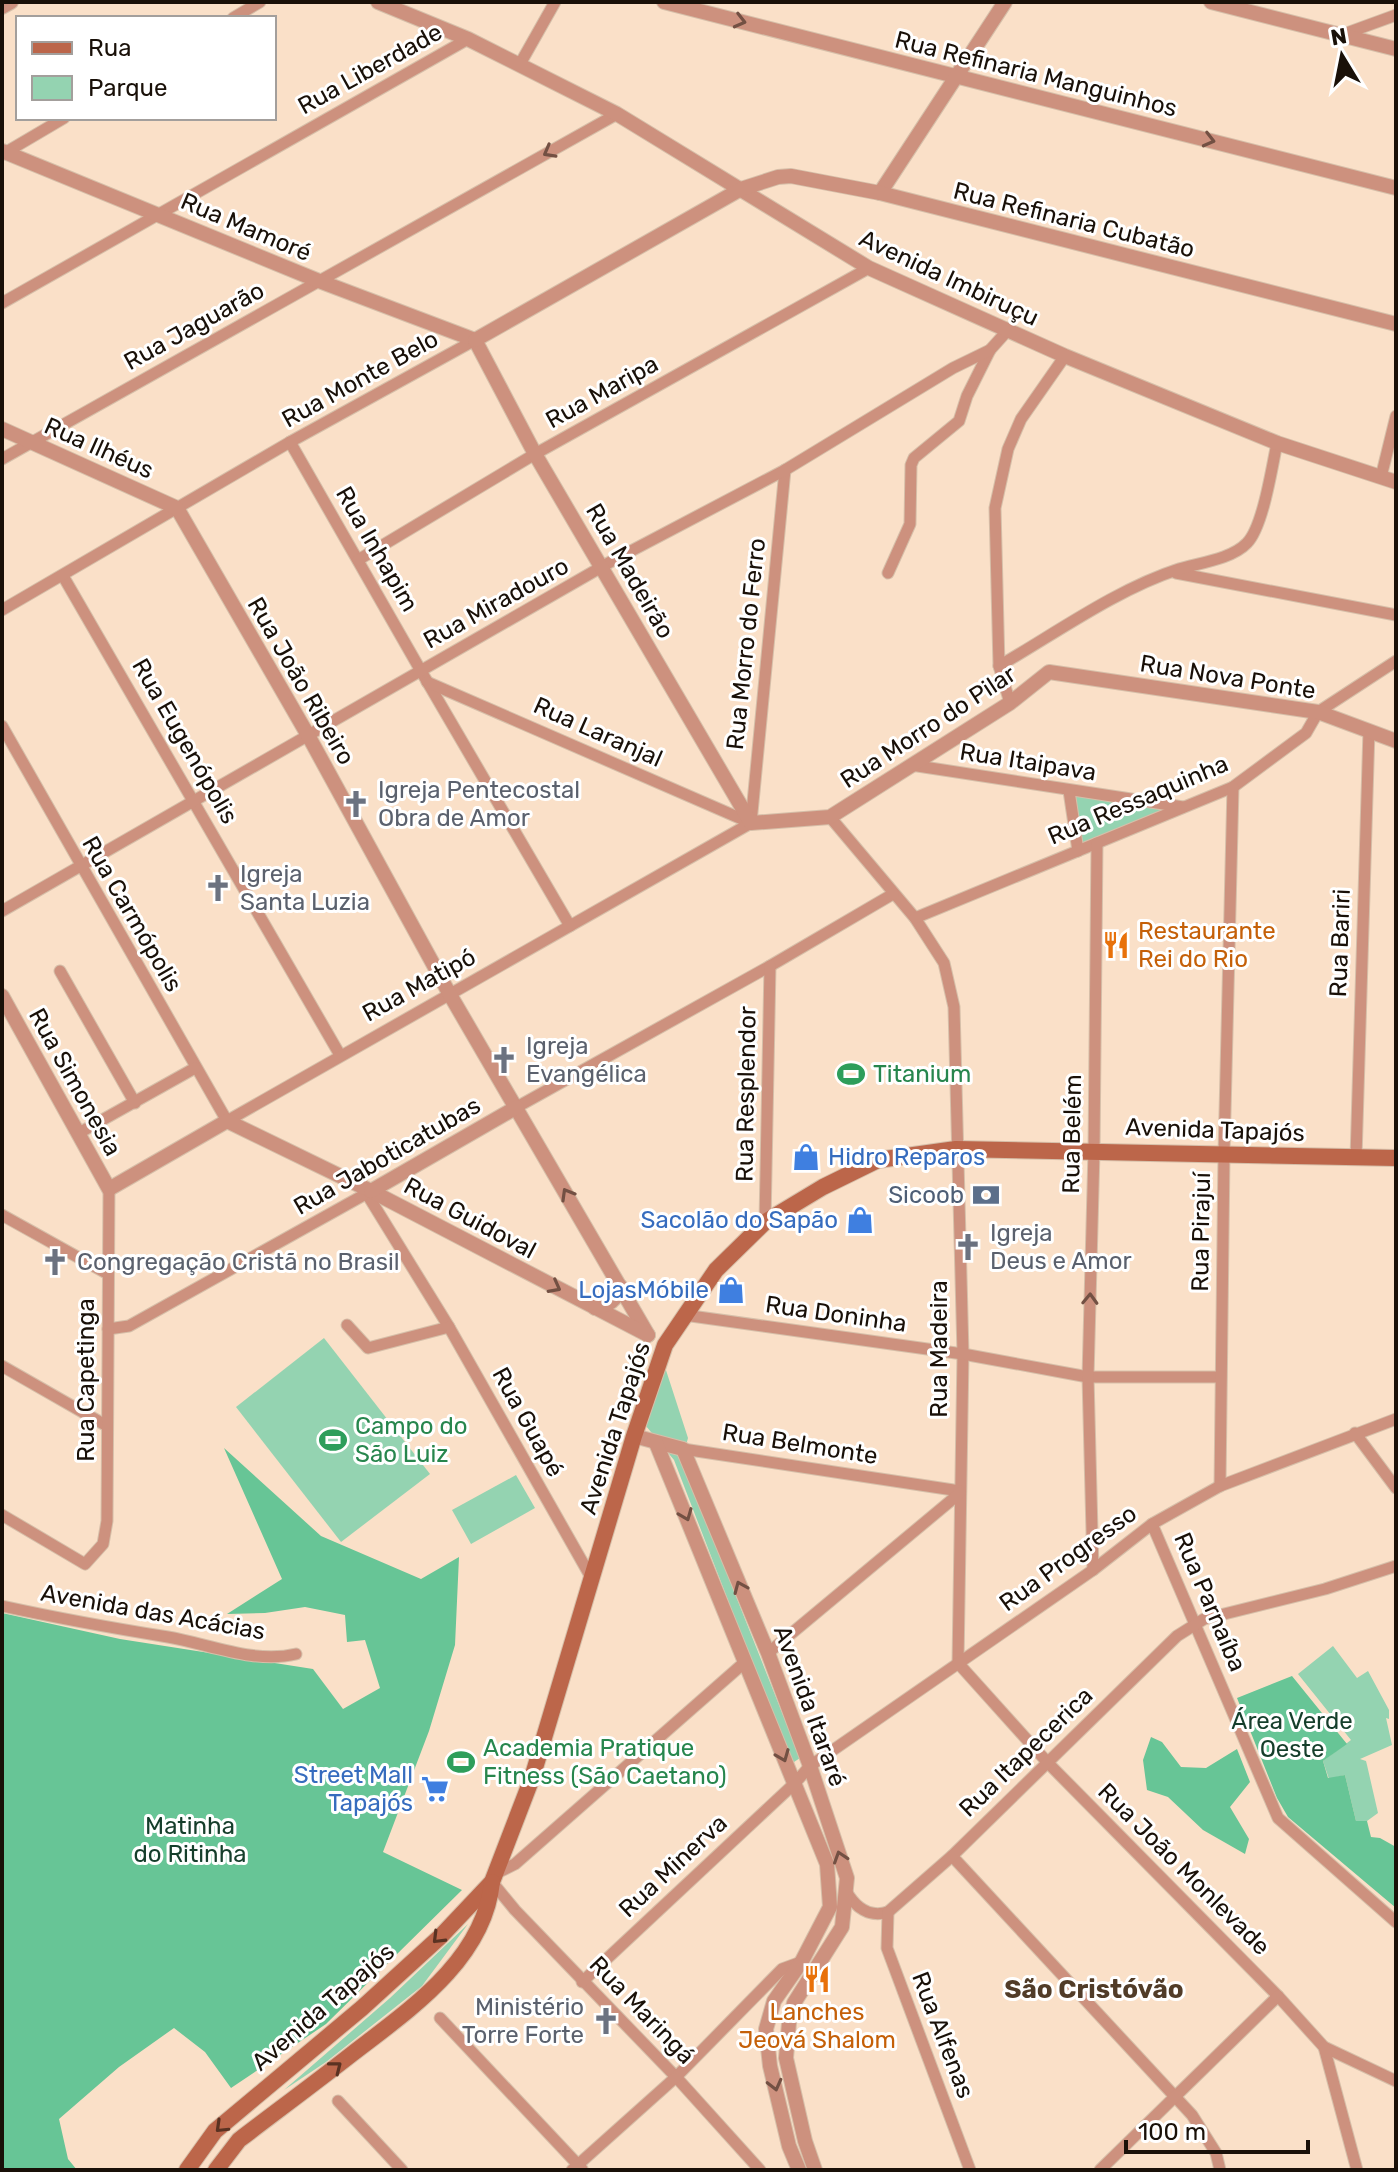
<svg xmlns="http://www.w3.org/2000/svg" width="1398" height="2172" viewBox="0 0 1398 2172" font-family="Rubik,sans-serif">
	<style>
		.green { fill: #94d3b1 }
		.forest { fill: #67c596 }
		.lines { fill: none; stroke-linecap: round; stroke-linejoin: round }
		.minor-casing { stroke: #d6bfa9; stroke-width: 13 }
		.tertiary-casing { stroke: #d6bfa9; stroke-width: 16 }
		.secondary-casing { stroke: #d6bfa9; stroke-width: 18 }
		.minor { stroke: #cd917e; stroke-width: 11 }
		.tertiary { stroke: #cd917e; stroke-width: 14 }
		.secondary { stroke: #bc664a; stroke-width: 16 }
		.oneway { stroke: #735043 }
		.oneway2 { stroke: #5a3222 }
		.labels { text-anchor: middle; stroke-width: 6; stroke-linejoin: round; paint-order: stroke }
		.street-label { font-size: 24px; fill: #191008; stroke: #fff }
		.worship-label { font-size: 24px; fill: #5b616d; stroke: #fff; text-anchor: start }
		.food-label { font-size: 24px; fill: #c56008; stroke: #fff; text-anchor: start }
		.leisure-label { font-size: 24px; fill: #27864d; stroke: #fff; text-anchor: start }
		.shop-label { font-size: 24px; fill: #366cbe; stroke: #fff; text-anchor: end }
		.service-label { font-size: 24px; fill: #4e5e75; stroke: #fff; text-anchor: end }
		.park-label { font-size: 24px; fill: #153e2b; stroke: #fff }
		.neighbourhood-label { font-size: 26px; font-weight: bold; fill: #513c28; stroke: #fff }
	</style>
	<rect width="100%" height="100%" fill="#fae0c8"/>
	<g class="green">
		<polygon points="1072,795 1180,808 1080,849"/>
		<polygon points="324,1338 430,1474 341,1542 236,1407"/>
		<polygon points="664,1364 688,1438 682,1460 800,1758 791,1764 674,1460 646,1426"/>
		<polygon points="516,1475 535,1508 471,1544 452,1510"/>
		<polygon points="1333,1646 1357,1678 1368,1671 1389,1710 1389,1719 1386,1718 1392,1745 1360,1759 1366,1761 1367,1765 1378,1813 1367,1821 1356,1821 1345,1775 1329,1779 1323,1761 1351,1740 1298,1674"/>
		<polygon points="468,1924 422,1986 326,2062 284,2090 390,1998"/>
	</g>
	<g class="forest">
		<polygon points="224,1448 321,1536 421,1579 459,1557 455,1645 429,1731 383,1852 462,1890 326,2024 231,2088 205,2052 174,2028 119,2067 59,2119 68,2159 77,2170 2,2170 2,1613 120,1639 313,1669 343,1709 380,1688 365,1640 347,1642 345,1615 305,1607 265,1613 227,1614 282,1579"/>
		<polygon points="1292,1676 1347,1744 1323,1761 1328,1778 1345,1775 1356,1821 1367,1821 1371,1837 1380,1838 1396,1847 1396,1908 1288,1817 1277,1798 1237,1698"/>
		<polygon points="1151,1737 1162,1742 1181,1767 1206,1768 1237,1749 1250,1782 1230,1807 1249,1839 1245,1854 1203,1830 1168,1797 1147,1790 1143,1760"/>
	</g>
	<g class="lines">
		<g class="minor-casing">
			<g id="minor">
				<polyline points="233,18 260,2"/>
				<polyline points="1344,34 1396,15"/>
				<polyline points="520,64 555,2"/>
				<polyline points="3,154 64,118"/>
				<polyline points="2,303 468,39"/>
				<polyline points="290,442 421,671 570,926"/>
				<polyline points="2,459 617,114"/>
				<polyline points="1381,477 1396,416"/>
				<polyline points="358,560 535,454 869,268"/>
				<polyline points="888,573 910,524 911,465 914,458 959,421 967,396 990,350"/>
				<polyline points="1176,573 1396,615"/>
				<polyline points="63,576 340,1055"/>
				<polyline points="2,610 290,442 475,340"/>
				<path d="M 999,666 C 1056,633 1117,589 1179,569 C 1199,563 1232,559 1247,543 C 1263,527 1272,467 1277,443"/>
				<polyline points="427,682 751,823"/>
				<polyline points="1010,703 999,666 995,508 1008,449 1021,419 1065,356"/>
				<polyline points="2,726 227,1121 751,823"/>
				<polyline points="911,765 1183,807"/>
				<polyline points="1069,791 1078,851"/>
				<polyline points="830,817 915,918 944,963 954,1007 963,1354 958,1663"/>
				<polyline points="751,823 785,470"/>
				<polyline points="2,911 612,561 785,470 953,368 990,350 1008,330"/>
				<polyline points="915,918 1233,787 1306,733 1318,712 1396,661"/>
				<polyline points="60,971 135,1103"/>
				<polyline points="517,1107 770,966 893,894"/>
				<polyline points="79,1133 195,1068"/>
				<polyline points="1356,1158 1369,730"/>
				<polyline points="367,1194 449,1327 592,1579"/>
				<polyline points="2,1215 108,1274"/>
				<polyline points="765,1222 770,966"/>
				<polyline points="684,1315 963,1354 1088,1377 1220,1377"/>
				<polyline points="347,1325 368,1348 449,1327"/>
				<polyline points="108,1329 129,1326 371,1191"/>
				<polyline points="2,1366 107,1426"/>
				<polyline points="1355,1433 1396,1488"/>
				<polyline points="683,1449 960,1491"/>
				<polyline points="1220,1486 1224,1154 1233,787"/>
				<polyline points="2,1515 85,1564 103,1544 107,1521 109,1189"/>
				<polyline points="1152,1524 1278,1818 1396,1922"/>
				<polyline points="1093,1570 1088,1377 1094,1151 1097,843"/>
				<path d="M 2,1606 C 57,1618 112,1628 168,1637 C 209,1644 254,1664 296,1654"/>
				<polyline points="768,1653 960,1493"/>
				<polyline points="958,1663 1048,1763 1278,1996 1324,2047 1396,2081"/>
				<polyline points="952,1856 1192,2115 1216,2153 1220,2170"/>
				<polyline points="495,1874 515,1864 745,1662"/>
				<polyline points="492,1882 515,1910 676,2077 760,2170"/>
				<path d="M 846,1891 C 855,1907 869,1918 888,1912"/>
				<polyline points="888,1912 952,1856 1177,1636 1204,1619 1325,1589 1396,1566"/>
				<polyline points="888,1912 887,1948 970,2170"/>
				<polyline points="582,1982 795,1783 810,1766 1093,1570 1152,1524 1220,1486 1396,1419"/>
				<polyline points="440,2018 582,2169"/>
				<polyline points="1324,2047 1357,2170"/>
				<polyline points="338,2101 402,2170"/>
				<polyline points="572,2170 676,2077 782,1969 801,1962"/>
				<polyline points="1100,2170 1278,1996"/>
			</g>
		</g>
		<g class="tertiary-casing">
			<g id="tertiary">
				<polyline points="378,2 468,39 617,114 869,268 1065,356 1277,443 1396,482"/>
				<polyline points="664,2 1396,188"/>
				<polyline points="1211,2 1396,49"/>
				<polyline points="2,7 11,2"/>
				<polyline points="2,151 319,281 475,340"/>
				<polyline points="880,193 1005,2"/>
				<polyline points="475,340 535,454 751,823 830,817 1010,703 1049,672 1318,712 1396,741"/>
				<polyline points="475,340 741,189 778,177 791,176 880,193 1396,324"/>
				<polyline points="2,429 177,508 309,737 449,993 648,1335"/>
				<polyline points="2,996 109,1189 227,1121 371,1191 648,1335"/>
				<polyline points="371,1191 517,1107"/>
				<path d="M 595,1308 C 609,1305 617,1301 620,1286"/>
				<polyline points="634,1436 683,1449 768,1653 810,1766 847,1878 842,1927 794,2003 789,2023 786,2058 805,2141 815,2170"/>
				<polyline points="656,1443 827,1864 830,1907 802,1961 774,2001 766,2029 770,2066 789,2146 799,2170"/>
			</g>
		</g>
		<g class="secondary-casing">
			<g id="secondary">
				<polyline points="187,2170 215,2131 362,2008 441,1936 492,1882 532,1778 634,1436 665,1345 716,1270 765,1222 823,1187 878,1160 956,1149 1396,1158"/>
				<path d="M 216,2170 L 239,2140 C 277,2111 315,2083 352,2054 C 409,2010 484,1960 492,1882"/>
			</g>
		</g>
		<use href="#minor" class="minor"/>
		<use href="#tertiary" class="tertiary"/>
		<use href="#secondary" class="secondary"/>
	</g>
	<defs><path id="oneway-chevron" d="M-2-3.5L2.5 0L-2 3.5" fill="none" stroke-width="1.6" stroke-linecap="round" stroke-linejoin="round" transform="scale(2)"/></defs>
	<g class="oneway">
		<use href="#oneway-chevron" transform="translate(740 21) rotate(14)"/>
		<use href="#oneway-chevron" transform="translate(1209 140) rotate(14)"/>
		<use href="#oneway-chevron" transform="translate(549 152) rotate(151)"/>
		<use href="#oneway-chevron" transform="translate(567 1194) rotate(-120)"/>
		<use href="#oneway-chevron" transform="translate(555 1287) rotate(28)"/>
		<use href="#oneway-chevron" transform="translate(1090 1299) rotate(-88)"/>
		<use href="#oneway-chevron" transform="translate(686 1515) rotate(68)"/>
		<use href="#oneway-chevron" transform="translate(740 1587) rotate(-113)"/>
		<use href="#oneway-chevron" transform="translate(783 1756) rotate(68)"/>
		<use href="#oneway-chevron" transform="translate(840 1857) rotate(-108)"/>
		<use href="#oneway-chevron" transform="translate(775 2085) rotate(76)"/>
	</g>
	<g class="oneway2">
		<use href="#oneway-chevron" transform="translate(438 1938) rotate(135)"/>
		<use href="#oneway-chevron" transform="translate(336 2067) rotate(-38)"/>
		<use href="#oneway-chevron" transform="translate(221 2127) rotate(136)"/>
	</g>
	<defs>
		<g id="church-bare" transform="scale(2.16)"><path d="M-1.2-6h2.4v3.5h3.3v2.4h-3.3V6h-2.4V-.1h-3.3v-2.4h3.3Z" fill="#6b7280" stroke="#fff" stroke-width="2.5" paint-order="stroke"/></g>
		<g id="restaurant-bare" transform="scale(2.16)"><path d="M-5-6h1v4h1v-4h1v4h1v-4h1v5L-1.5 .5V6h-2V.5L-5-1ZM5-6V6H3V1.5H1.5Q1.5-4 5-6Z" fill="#e8710a" stroke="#fff" stroke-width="2.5" paint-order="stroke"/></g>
		<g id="stadium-bare" transform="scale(2.16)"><path d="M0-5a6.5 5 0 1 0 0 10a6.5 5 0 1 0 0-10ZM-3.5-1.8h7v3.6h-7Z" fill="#2e9e5b" stroke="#fff" stroke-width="2.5" paint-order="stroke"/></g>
		<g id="shop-bare" transform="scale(2.16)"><path d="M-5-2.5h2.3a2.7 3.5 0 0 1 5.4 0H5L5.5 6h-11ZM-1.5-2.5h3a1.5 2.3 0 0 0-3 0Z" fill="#3f7fe0" stroke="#fff" stroke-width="2.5" paint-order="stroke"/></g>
		<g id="bank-bare" transform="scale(2.16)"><path d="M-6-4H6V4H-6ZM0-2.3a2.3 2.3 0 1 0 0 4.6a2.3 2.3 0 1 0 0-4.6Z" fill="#5c6f8a" stroke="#fff" stroke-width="2.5" paint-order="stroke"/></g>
		<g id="supermarket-bare" transform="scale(2.16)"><path d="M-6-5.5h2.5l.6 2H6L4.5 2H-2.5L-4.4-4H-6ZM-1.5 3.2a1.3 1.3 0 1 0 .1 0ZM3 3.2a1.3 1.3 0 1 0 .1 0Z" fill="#3f7fe0" stroke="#fff" stroke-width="2.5" paint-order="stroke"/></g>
	</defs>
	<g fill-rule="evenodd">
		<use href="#church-bare" x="356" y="804"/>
		<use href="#church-bare" x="218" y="888"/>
		<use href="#restaurant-bare" x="1116" y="945"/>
		<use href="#church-bare" x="504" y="1060"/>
		<use href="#stadium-bare" x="851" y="1074"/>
		<use href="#shop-bare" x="806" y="1157"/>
		<use href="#bank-bare" x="986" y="1195"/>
		<use href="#shop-bare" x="860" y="1220"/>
		<use href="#church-bare" x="968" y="1247"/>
		<use href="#church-bare" x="55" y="1262"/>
		<use href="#shop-bare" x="731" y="1290"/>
		<use href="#stadium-bare" x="333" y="1440"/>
		<use href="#stadium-bare" x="461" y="1762"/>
		<use href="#supermarket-bare" x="435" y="1789"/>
		<use href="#restaurant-bare" x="817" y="1979"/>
		<use href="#church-bare" x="606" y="2021"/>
	</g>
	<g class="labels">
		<g class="street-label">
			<text transform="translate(370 69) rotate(-29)" y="8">Rua Liberdade</text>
			<text transform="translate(1036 74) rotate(14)" y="8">Rua Refinaria Manguinhos</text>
			<text transform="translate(1074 220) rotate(14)" y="8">Rua Refinaria Cubatão</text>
			<text transform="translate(246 227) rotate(23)" y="8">Rua Mamoré</text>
			<text transform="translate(949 278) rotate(25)" y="8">Avenida Imbiruçu</text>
			<text transform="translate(194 326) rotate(-29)" y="8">Rua Jaguarão</text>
			<text transform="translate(360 379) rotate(-29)" y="8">Rua Monte Belo</text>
			<text transform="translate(602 392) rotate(-29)" y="8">Rua Maripa</text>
			<text transform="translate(99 448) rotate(24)" y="8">Rua Ilhéus</text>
			<text transform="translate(377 549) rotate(60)" y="8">Rua Inhapim</text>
			<text transform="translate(630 571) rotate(60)" y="8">Rua Madeirão</text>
			<text transform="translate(496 603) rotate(-29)" y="8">Rua Miradouro</text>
			<text transform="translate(746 644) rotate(-84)" y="8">Rua Morro do Ferro</text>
			<text transform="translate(1228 677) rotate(9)" y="8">Rua Nova Ponte</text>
			<text transform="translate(301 681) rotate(60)" y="8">Rua João Ribeiro</text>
			<text transform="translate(928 727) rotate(-33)" y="8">Rua Morro do Pilar</text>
			<text transform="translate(598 732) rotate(24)" y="8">Rua Laranjal</text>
			<text transform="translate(185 741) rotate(60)" y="8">Rua Eugenópolis</text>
			<text transform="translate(1028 762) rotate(9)" y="8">Rua Itaipava</text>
			<text transform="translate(1138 800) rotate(-23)" y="8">Rua Ressaquinha</text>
			<text transform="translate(132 914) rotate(60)" y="8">Rua Carmópolis</text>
			<text transform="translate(1340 943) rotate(-88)" y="8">Rua Bariri</text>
			<text transform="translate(419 985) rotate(-29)" y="8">Rua Matipó</text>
			<text transform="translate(75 1082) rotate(61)" y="8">Rua Simonesia</text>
			<text transform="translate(746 1094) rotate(-89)" y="8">Rua Resplendor</text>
			<text transform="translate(1215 1130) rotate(2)" y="8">Avenida Tapajós</text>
			<text transform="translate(1072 1134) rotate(-89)" y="8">Rua Belém</text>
			<text transform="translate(387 1156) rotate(-30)" y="8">Rua Jaboticatubas</text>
			<text transform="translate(470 1218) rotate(28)" y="8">Rua Guidoval</text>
			<text transform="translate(1201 1232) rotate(-89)" y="8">Rua Pirajuí</text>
			<text transform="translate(836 1314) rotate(8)" y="8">Rua Doninha</text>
			<text transform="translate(939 1349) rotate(-90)" y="8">Rua Madeira</text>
			<text transform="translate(86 1380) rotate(-90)" y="8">Rua Capetinga</text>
			<text transform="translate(528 1422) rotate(61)" y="8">Rua Guapé</text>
			<text transform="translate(615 1428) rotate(-72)" y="8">Avenida Tapajós</text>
			<text transform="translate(800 1444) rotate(9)" y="8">Rua Belmonte</text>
			<text transform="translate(1068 1558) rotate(-36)" y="8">Rua Progresso</text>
			<text transform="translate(1210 1602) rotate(67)" y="8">Rua Parnaíba</text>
			<text transform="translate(153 1612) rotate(10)" y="8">Avenida das Acácias</text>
			<text transform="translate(810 1706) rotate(70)" y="8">Avenida Itararé</text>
			<text transform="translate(1026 1752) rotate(-44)" y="8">Rua Itapecerica</text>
			<text transform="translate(673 1866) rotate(-43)" y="8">Rua Minerva</text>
			<text transform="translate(1184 1869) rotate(45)" y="8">Rua João Monlevade</text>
			<text transform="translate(323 2007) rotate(-41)" y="8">Avenida Tapajós</text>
			<text transform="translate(642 2010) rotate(46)" y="8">Rua Maringá</text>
			<text transform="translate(943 2035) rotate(69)" y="8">Rua Alfenas</text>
		</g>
		<g class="worship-label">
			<text x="378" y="798">Igreja Pentecostal<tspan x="378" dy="28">Obra de Amor</tspan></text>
			<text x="240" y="882">Igreja<tspan x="240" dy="28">Santa Luzia</tspan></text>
			<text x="526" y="1054">Igreja<tspan x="526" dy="28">Evangélica</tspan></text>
			<text x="990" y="1241">Igreja<tspan x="990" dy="28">Deus e Amor</tspan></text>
			<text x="77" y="1270">Congregação Cristã no Brasil</text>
			<text x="584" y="2015" text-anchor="end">Ministério<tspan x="584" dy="28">Torre Forte</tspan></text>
		</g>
		<g class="food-label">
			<text x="1138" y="939">Restaurante<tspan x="1138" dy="28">Rei do Rio</tspan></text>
			<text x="817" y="2020" text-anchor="middle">Lanches<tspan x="817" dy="28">Jeová Shalom</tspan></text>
		</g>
		<g class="leisure-label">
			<text x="873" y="1082">Titanium</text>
			<text x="355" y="1434">Campo do<tspan x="355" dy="28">São Luiz</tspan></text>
			<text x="483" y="1756">Academia Pratique<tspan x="483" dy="28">Fitness (São Caetano)</tspan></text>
		</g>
		<g class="shop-label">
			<text x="828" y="1165" text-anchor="start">Hidro Reparos</text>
			<text x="838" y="1228">Sacolão do Sapão</text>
			<text x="709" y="1298">LojasMóbile</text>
			<text x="413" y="1783">Street Mall<tspan x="413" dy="28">Tapajós</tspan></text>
		</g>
		<g class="service-label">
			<text x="964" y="1203">Sicoob</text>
		</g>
		<g class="park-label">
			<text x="1292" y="1729">Área Verde<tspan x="1292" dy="28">Oeste</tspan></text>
			<text x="190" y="1834">Matinha<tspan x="190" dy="28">do Ritinha</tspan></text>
		</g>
		<g class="neighbourhood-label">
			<text x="1094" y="1998">São Cristóvão</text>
		</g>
	</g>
	<rect width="1398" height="2172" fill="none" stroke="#191008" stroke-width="8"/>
	<rect x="16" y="16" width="260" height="104" fill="#ffffff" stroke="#a39f9c" stroke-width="2"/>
	<rect x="32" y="42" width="40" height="12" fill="#bc664a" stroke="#a39f9c" stroke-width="2"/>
	<text x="88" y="56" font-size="24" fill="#191008">Rua</text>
	<rect x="32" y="76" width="40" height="24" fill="#94d3b1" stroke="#a39f9c" stroke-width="2"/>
	<text x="88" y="96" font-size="24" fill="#191008">Parque</text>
	<g transform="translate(1342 56) rotate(350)" stroke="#ffffff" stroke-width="6" paint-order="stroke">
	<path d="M0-6L14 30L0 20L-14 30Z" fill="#191008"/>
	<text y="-12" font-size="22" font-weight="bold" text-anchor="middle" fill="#191008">N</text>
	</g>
	<path d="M1126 2140v12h182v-12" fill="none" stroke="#191008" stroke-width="4"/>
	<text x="1138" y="2140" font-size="24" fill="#191008" stroke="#ffffff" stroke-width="6" paint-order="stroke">100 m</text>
</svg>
